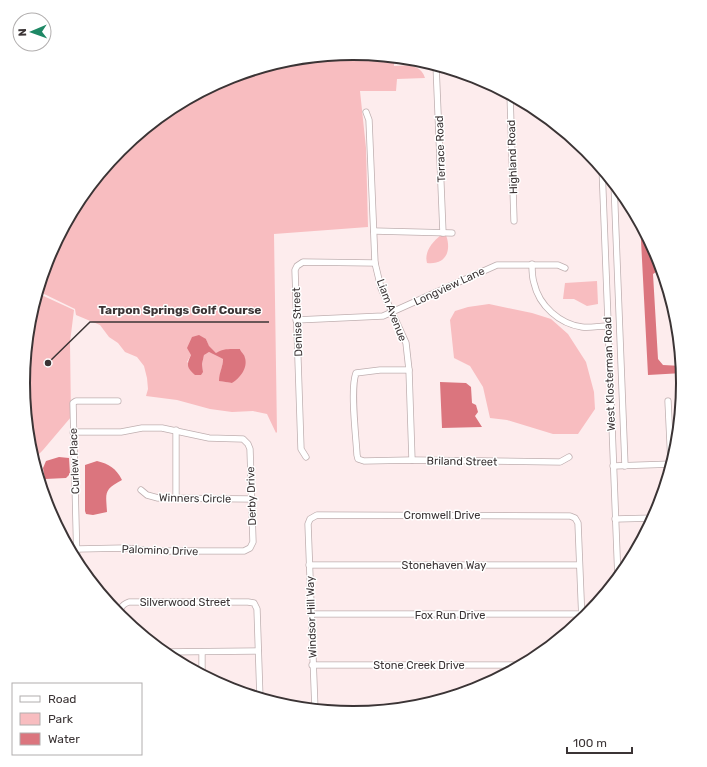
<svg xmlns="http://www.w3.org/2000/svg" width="707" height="767" viewBox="0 0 707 767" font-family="Rubik,sans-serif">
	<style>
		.green { fill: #f8bdc0; fill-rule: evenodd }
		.water { fill: #db757e }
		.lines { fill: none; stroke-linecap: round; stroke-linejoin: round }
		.minor-casing { stroke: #bfafb0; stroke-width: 7 }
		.minor { stroke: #fff; stroke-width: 5.5 }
		.labels { text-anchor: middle; stroke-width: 3; stroke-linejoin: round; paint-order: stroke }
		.street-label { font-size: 11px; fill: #3b3435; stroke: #fff }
		.rim { fill: none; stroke: #3b3435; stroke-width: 2 }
		.leader { fill: none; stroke: #3b3435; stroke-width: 1.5 }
		.callout-dot { fill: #3b3435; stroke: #fff; stroke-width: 1.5 }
		.callout-label { font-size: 12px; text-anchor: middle; font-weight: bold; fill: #3b3435; stroke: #fff; stroke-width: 3; stroke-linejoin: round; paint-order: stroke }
	</style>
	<rect width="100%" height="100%" fill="#fdeced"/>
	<g class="green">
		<path d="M 354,53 L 396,57 L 394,58 L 394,66 C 407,65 421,64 425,78 L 397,79 L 396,91 L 360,91 L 366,148 L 368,227 L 274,234 L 277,432 L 276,433 L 267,414 L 253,411 L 232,412 L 210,409 L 177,400 L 146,396 L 148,389 L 147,378 L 144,366 L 137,357 L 125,352 L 118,343 L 109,337 L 100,325 L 76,315 L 75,309 L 38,291 L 48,257 L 79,200 L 120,150 L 170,109 L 227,78 L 289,59 ZM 206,339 L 209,347 L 216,353 L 240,349 L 245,358 L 232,383 L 220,381 C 219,373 223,367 223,359 L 209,352 L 204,354 L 202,364 L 203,372 L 187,362 L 191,355 Z"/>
		<path d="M 441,235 L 446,235 C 452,252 445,265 427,263 C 424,252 432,242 441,235 Z"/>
		<polygon points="597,281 598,304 587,306 574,299 563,299 565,283"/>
		<polygon points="37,293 74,310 70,342 71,417 43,450 33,460 29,448 23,383 29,319"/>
		<polygon points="489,304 532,313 551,319 568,334 586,362 594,392 595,409 578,434 553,434 507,420 490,418 483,387 470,366 454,358 450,320 455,311 468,307"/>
	</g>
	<g class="water">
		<polygon points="640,221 659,257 662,268 653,274 658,359 663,365 682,366 683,373 648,375"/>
		<path d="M 199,335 L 206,339 L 209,346 L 216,353 C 223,348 231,349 240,349 C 241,352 245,355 245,358 C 248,368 240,378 232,383 L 219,381 C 219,372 223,367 223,359 L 209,352 L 204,355 L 202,364 L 203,372 L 201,375 L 195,375 C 187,368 186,365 191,355 L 187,348 L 192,337 Z"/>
		<polygon points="440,382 466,383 471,387 472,403 476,405 478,412 475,416 482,427 442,428"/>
		<polygon points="59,457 69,458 70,474 66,478 45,479 43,468 46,461"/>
		<path d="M 97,461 C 109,464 116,468 122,480 C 103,490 106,493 107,512 L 93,515 L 86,514 L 85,511 L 85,465 Z"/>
	</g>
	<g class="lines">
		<g class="minor-casing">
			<g id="minor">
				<polyline points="436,65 443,233"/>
				<polyline points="510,94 514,221"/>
				<polyline points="366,112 369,120 375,263 381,288 406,343 409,370 412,460"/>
				<polyline points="602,167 618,580"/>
				<polyline points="614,183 625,466"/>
				<polyline points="374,231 452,233"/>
				<path d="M 532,264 C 532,271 532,277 534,283 C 539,306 560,324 582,327 C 590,328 599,326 607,326"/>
				<polyline points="676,314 677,329 679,335"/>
				<polyline points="296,320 383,316 497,265 558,265 565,268"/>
				<path d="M 409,370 L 380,370 L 356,373 C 350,389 356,436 357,455 L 358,459 L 364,461 L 412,460 L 560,462 L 569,457"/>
				<polyline points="668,401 671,464"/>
				<polyline points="176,430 176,499"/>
				<polyline points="73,432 121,432 142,428 162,428 209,438 243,439 248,444 250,449 253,542 250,548 244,551 155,551 125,548 77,549"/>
				<polyline points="306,457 301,449 295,270 297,266 303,262 375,263"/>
				<polyline points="613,466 673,464"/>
				<polyline points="141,490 147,495 158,498 251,499"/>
				<polyline points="615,519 655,518"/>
				<polyline points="77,564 73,403 76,401 118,401"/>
				<polyline points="309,565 579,565"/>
				<polyline points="311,614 590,614"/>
				<path d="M 120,618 C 120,610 120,605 129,602 L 248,602 L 254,603 L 257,609 L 260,699"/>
				<polyline points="162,652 258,651"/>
				<polyline points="202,652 202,676"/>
				<polyline points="312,665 525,665"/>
				<polyline points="315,710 308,524 310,519 317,515 570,516 575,518 578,523 582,622"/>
			</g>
		</g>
		<use href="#minor" class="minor"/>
	</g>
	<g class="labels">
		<g class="street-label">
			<text transform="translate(440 149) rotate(-92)" y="4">Terrace Road</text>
			<text transform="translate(512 157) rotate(-92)" y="4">Highland Road</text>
			<text transform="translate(449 286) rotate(-25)" y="4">Longview Lane</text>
			<text transform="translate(392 310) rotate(69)" y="4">Liam Avenue</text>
			<text transform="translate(297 322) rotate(-92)" y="4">Denise Street</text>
			<text transform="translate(609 374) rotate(-92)" y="4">West Klosterman Road</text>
			<text transform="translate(74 461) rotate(-92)" y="4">Curlew Place</text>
			<text transform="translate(462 461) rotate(1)" y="4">Briland Street</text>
			<text transform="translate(251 496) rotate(-92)" y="4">Derby Drive</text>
			<text transform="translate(195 498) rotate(1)" y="4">Winners Circle</text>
			<text x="442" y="519">Cromwell Drive</text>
			<text transform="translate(160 550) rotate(2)" y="4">Palomino Drive</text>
			<text x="444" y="569">Stonehaven Way</text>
			<text x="185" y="606">Silverwood Street</text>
			<text x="450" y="619">Fox Run Drive</text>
			<text transform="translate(311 617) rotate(-92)" y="4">Windsor Hill Way</text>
			<text x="419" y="669">Stone Creek Drive</text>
		</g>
	</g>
	<path d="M0 0H707V767H0ZM30 383a323 323 0 1 1 646 0a323 323 0 1 1-646 0Z" fill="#fff" fill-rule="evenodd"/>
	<path class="rim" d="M30 383a323 323 0 1 1 646 0a323 323 0 1 1-646 0Z"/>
	<path class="leader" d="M48 363L90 322H269"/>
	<circle class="callout-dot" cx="48" cy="363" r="4"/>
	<g class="callout-label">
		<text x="180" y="314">Tarpon Springs Golf Course</text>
	</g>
	<rect x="12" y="683" width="130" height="72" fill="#ffffff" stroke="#b1aeae"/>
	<rect x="20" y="696" width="20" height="6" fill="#ffffff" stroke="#b1aeae"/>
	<text x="48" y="703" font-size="12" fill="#3b3435">Road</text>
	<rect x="20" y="713" width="20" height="12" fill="#f8bdc0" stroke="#b1aeae"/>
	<text x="48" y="723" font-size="12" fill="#3b3435">Park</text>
	<rect x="20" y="733" width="20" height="12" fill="#db757e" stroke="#b1aeae"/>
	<text x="48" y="743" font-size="12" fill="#3b3435">Water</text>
	<g transform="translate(32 32) rotate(268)"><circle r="19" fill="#ffffff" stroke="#b1aeae"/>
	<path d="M0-3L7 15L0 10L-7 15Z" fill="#1e8865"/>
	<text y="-6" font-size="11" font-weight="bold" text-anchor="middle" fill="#3b3435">N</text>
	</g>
	<path d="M567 747v6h65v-6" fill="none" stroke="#3b3435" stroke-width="2"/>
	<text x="573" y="747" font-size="12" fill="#3b3435" stroke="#ffffff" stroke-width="3" paint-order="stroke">100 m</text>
</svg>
